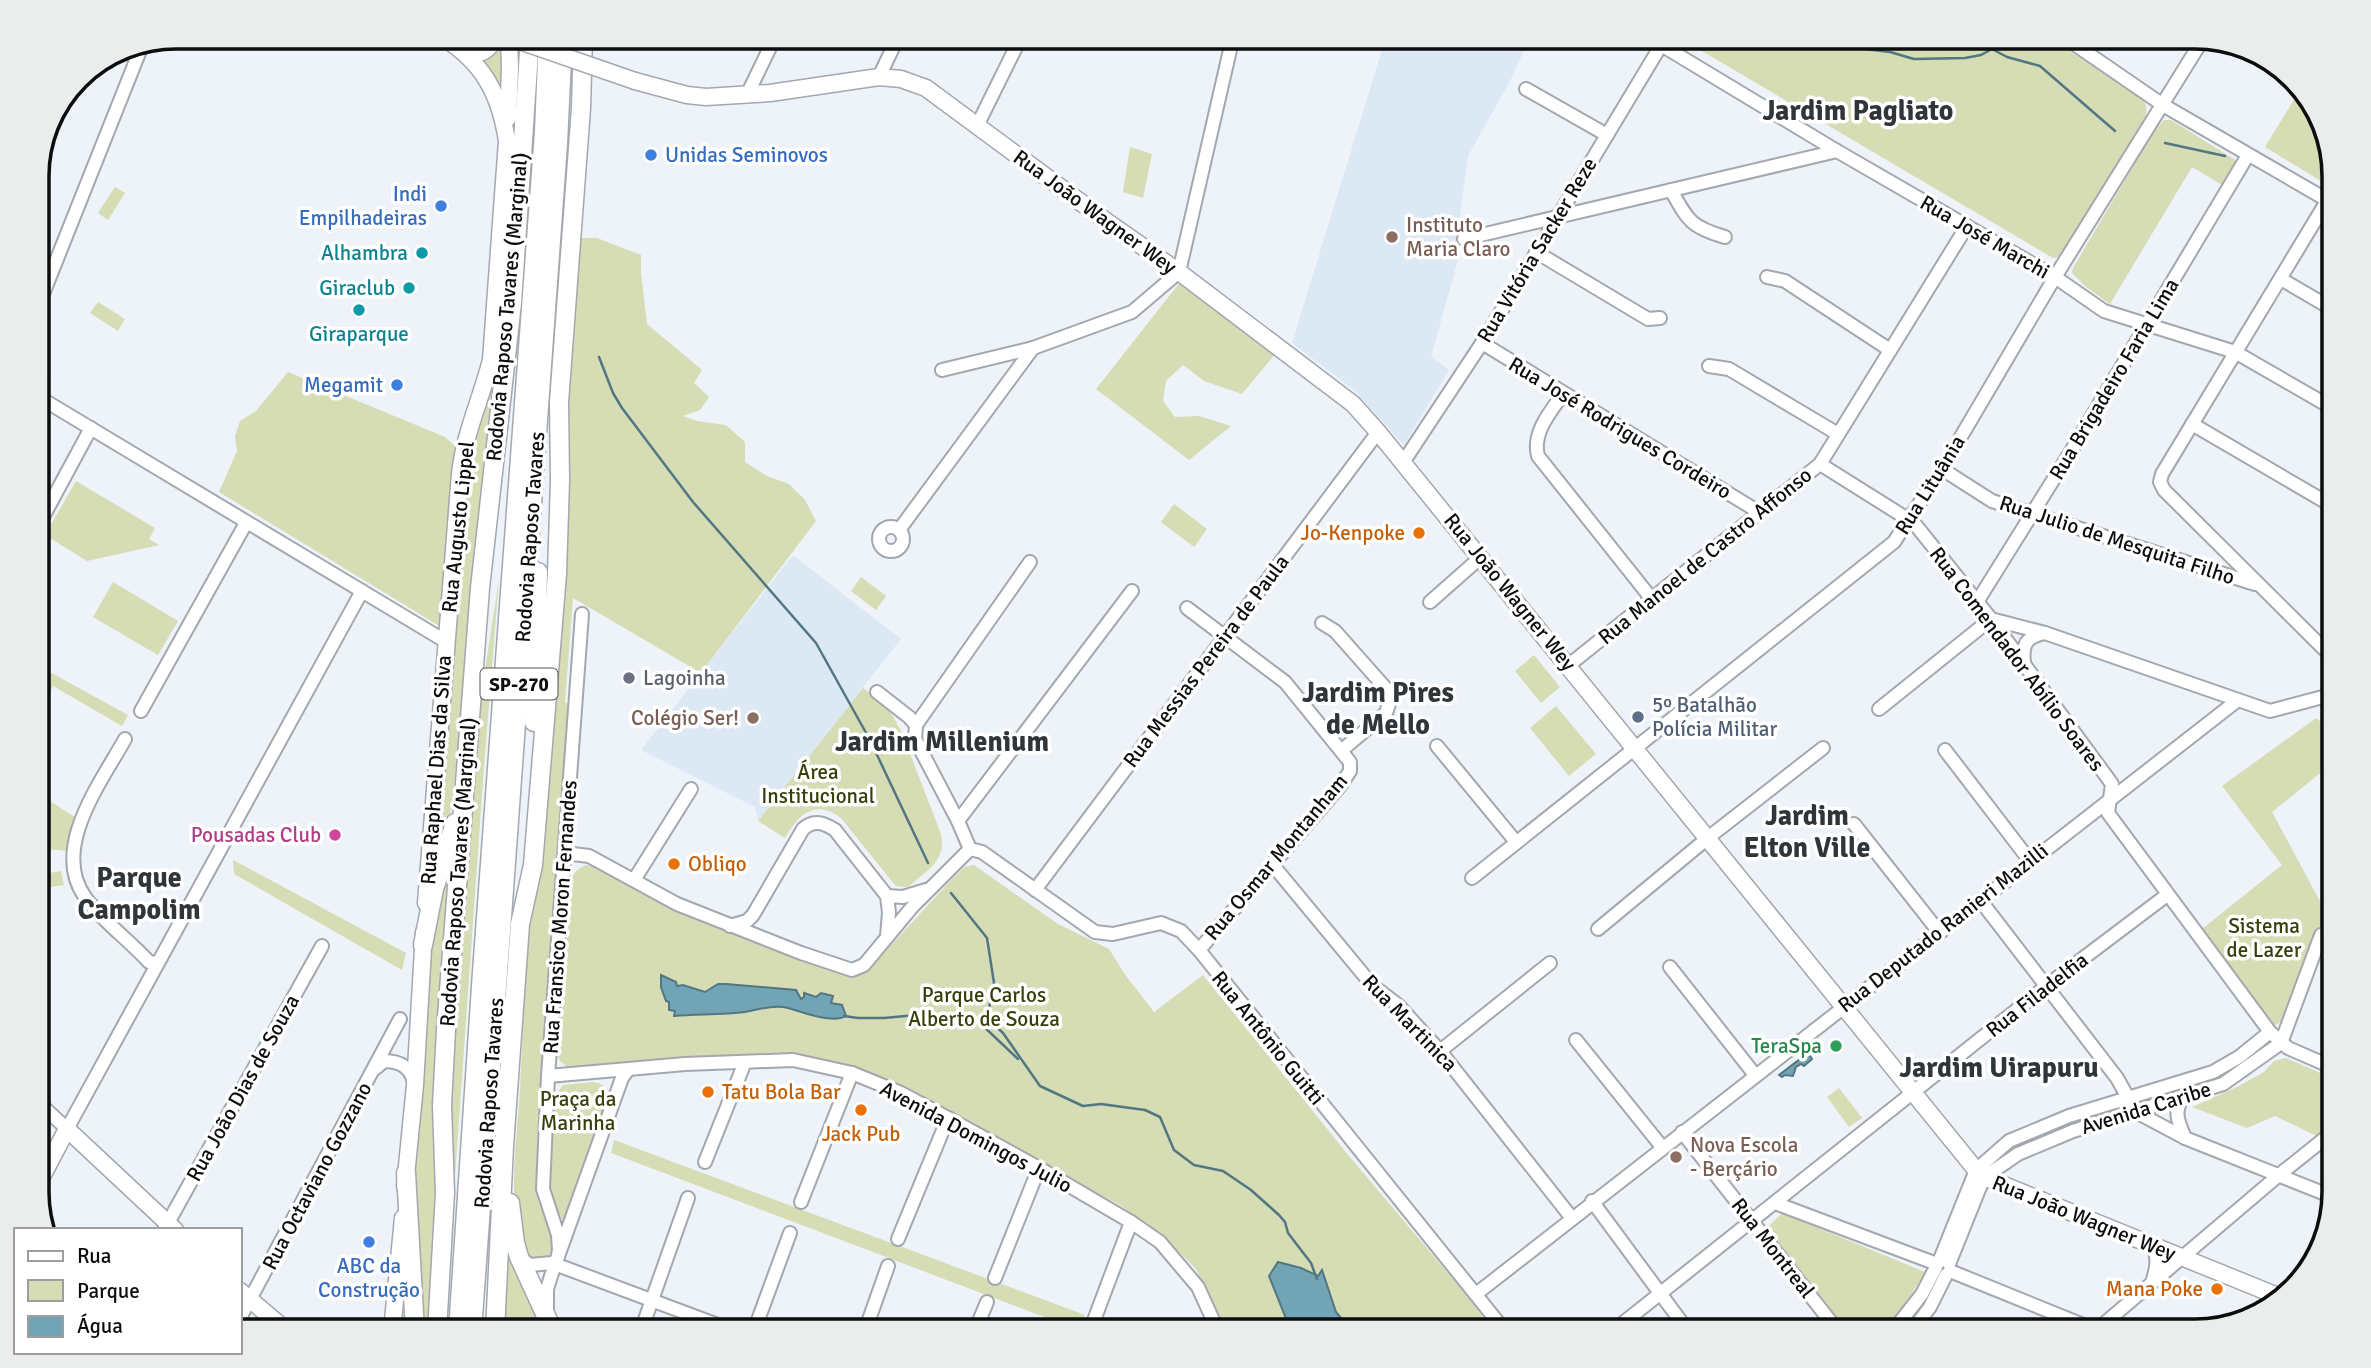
<svg xmlns="http://www.w3.org/2000/svg" width="2371" height="1368" viewBox="0 0 2371 1368" font-family="Signika,sans-serif">
	<style>
		.built { fill: #dce8f4 }
		.green { fill: #d6dcb4 }
		.water { fill: #71a4b4; stroke: #527782; stroke-width: 2 }
		.lines { fill: none; stroke-linecap: round; stroke-linejoin: round }
		.stream { stroke: #527782; stroke-width: 2.5 }
		.minor-casing { stroke: #a3a8ae; stroke-width: 16 }
		.major-casing { stroke: #a3a8ae; stroke-width: 19 }
		.highway-casing { stroke: #a3a8ae; stroke-width: 21 }
		.minor { stroke: #fff; stroke-width: 12 }
		.major { stroke: #fff; stroke-width: 16 }
		.highway { stroke: #fff; stroke-width: 18 }
		.major-bridge-casing { stroke: #a3a8ae; stroke-width: 19; stroke-linecap: butt }
		.major-bridge { stroke: #fff; stroke-width: 16 }
		.shop-dot { fill: #3f7fe0; stroke: #fff; stroke-width: 2.5 }
		.education-dot { fill: #8d6e63; stroke: #fff; stroke-width: 2.5 }
		.culture-dot { fill: #0f9aa8; stroke: #fff; stroke-width: 2.5 }
		.food-dot { fill: #e8710a; stroke: #fff; stroke-width: 2.5 }
		.worship-dot { fill: #6b7280; stroke: #fff; stroke-width: 2.5 }
		.service-dot { fill: #5c6f8a; stroke: #fff; stroke-width: 2.5 }
		.hotel-dot { fill: #d1479c; stroke: #fff; stroke-width: 2.5 }
		.leisure-dot { fill: #2e9e5b; stroke: #fff; stroke-width: 2.5 }
		.labels { text-anchor: middle; stroke-width: 7; stroke-linejoin: round; paint-order: stroke }
		.shield { fill: #fff; stroke: #545656; stroke-width: 2 }
		.shield-label { font-size: 19px; font-weight: bold; fill: #0b0d0e }
		.shop-label { font-size: 21px; fill: #366cbe; stroke: #fff; text-anchor: end }
		.street-label { font-size: 21px; fill: #0b0d0e; stroke: #fff }
		.education-label { font-size: 21px; fill: #785e54; stroke: #fff; text-anchor: start }
		.culture-label { font-size: 21px; fill: #0d838f; stroke: #fff; text-anchor: end }
		.food-label { font-size: 21px; fill: #c56008; stroke: #fff; text-anchor: end }
		.worship-label { font-size: 21px; fill: #5b616d; stroke: #fff; text-anchor: start }
		.service-label { font-size: 21px; fill: #4e5e75; stroke: #fff; text-anchor: start }
		.park-label { font-size: 21px; fill: #393e0b; stroke: #fff }
		.hotel-label { font-size: 21px; fill: #b23c85; stroke: #fff; text-anchor: end }
		.leisure-label { font-size: 21px; fill: #27864d; stroke: #fff; text-anchor: end }
		.district-label { font-size: 28px; font-weight: bold; fill: #30353a; stroke: #fff }
		.rim { fill: none; stroke: #0b0d0e; stroke-width: 3.5 }
	</style>
	<rect width="100%" height="100%" fill="#edf3f9"/>
	<g class="built">
		<polygon points="1386,37 1509,37 1527,44 1512,77 1468,156 1458,229 1459,256 1431,357 1449,370 1404,445 1354,390 1292,343"/>
		<polygon points="793,555 901,639 758,821 755,807 641,750"/>
	</g>
	<g class="green">
		<polygon points="503,37 503,88 501,92 478,59"/>
		<polygon points="514,37 523,37 497,378 452,807 434,858 468,464 476,432 513,145 517,63"/>
		<path d="M 1678,37 L 2048,37 L 2142,98 C 2149,108 2147,114 2142,125 L 2058,257 L 2053,258 Z"/>
		<polygon points="2300,90 2315,106 2334,167 2334,189 2265,147"/>
		<polygon points="2164,120 2171,120 2237,161 2222,185 2192,167 2110,304 2086,287 2072,273 2073,268 2154,131"/>
		<polygon points="1130,147 1152,154 1143,198 1123,192"/>
		<polygon points="115,187 125,193 108,220 98,213"/>
		<path d="M 576,238 L 597,238 L 641,255 L 641,273 L 647,324 L 702,370 L 694,383 L 709,397 L 700,410 L 683,416 L 697,421 L 726,425 L 745,442 L 745,462 L 767,476 L 789,484 L 805,500 L 816,521 L 701,673 L 573,598 L 565,702 L 570,706 L 536,1181 L 538,1201 L 555,1244 L 552,1252 L 545,1259 L 529,1259 C 504,1211 517,1143 520,1090 C 522,1042 525,994 525,946 Z"/>
		<polygon points="1181,281 1276,353 1242,394 1204,381 1183,365 1166,381 1163,401 1175,417 1199,416 1231,426 1189,460 1096,389"/>
		<polygon points="98,302 125,319 118,331 90,313"/>
		<polygon points="288,372 445,437 455,446 456,456 441,627 219,492 237,451 235,436 240,421 256,411"/>
		<polygon points="76,481 155,528 149,539 159,545 87,561 45,535"/>
		<polygon points="1174,504 1207,529 1194,547 1161,522"/>
		<polygon points="861,577 886,596 876,610 851,591"/>
		<polygon points="499,579 484,767 444,1331 448,1076 478,715"/>
		<polygon points="113,582 178,621 158,655 93,617"/>
		<polygon points="1534,655 1560,687 1541,703 1515,671"/>
		<polygon points="37,665 128,715 122,726 53,686 44,704 37,700"/>
		<path d="M 863,688 L 888,707 L 902,733 L 941,834 C 947,861 926,871 908,887 L 896,886 L 890,879 L 841,818 C 815,798 798,815 785,838 L 758,821 Z"/>
		<polygon points="1556,706 1596,754 1569,776 1530,728"/>
		<polygon points="2316,718 2334,732 2334,762 2272,812 2330,920 2316,930 2282,1020 2276,1025 2271,1023 2202,929 2282,865 2222,786"/>
		<polygon points="37,793 78,819 68,851 37,848"/>
		<polygon points="233,860 406,953 402,970 234,874"/>
		<path d="M 586,865 L 595,866 L 673,909 L 793,958 L 853,977 L 869,969 L 954,877 L 965,867 L 974,865 L 1058,924 L 1109,949 L 1126,976 L 1154,1012 L 1203,975 L 1349,1156 L 1469,1298 L 1493,1331 L 1226,1331 L 1196,1269 L 1166,1238 L 1120,1205 L 854,1068 L 802,1056 L 682,1058 L 571,1070 L 560,1061 L 555,1049 L 569,886 C 572,875 575,870 586,865 Z"/>
		<polygon points="451,866 439,1197 429,1331 419,1331 412,1158 429,924"/>
		<polygon points="61,871 64,885 37,889 37,875"/>
		<polygon points="2286,1058 2334,1079 2334,1126 2319,1137 2275,1116 2247,1128 2192,1107 2237,1087 2264,1072 2274,1061"/>
		<path d="M 592,1082 C 604,1083 607,1088 609,1099 L 566,1220 L 563,1221 L 551,1195 L 548,1179 L 554,1097 L 563,1085 Z"/>
		<polygon points="1839,1088 1862,1118 1849,1127 1827,1097"/>
		<polygon points="614,1140 1085,1315 1079,1330 611,1153"/>
		<polygon points="1782,1213 1925,1272 1903,1308 1885,1331 1848,1331 1767,1228"/>
		<polygon points="504,1239 514,1267 545,1331 500,1331"/>
	</g>
	<g class="water">
		<path d="M 661,975 L 676,982 L 677,986 L 683,985 L 705,992 L 718,984 L 726,984 L 796,990 L 801,999 L 804,997 L 804,993 L 816,997 L 821,993 L 833,996 L 831,1003 L 842,1005 L 846,1016 C 831,1025 800,1010 783,1007 C 769,1005 758,1010 745,1012 C 722,1015 697,1014 674,1016 L 675,1011 L 669,1010 L 669,1002 L 666,1001 L 661,987 Z"/>
		<polygon points="1808,1053 1812,1059 1804,1066 1801,1064 1796,1067 1793,1076 1785,1075 1782,1077 1779,1075"/>
		<polygon points="1278,1262 1301,1268 1318,1276 1322,1270 1336,1312 1352,1331 1291,1331 1269,1276"/>
	</g>
	<g class="lines">
		<g class="stream">
			<path d="M 1713,37 L 1717,41 L 1736,47 C 1752,40 1763,38 1780,44 L 1794,37"/>
			<polyline points="1819,37 1839,46 1890,52 1914,59 1965,58 1981,55 1992,49 2007,57 2040,66 2115,131"/>
			<polyline points="2165,143 2225,156"/>
			<polyline points="599,357 613,393 622,408 693,502 816,643 870,740 928,863"/>
			<polyline points="951,893 987,938 994,983 987,1018 1003,1033 1040,1086 1083,1106 1101,1104 1145,1110 1160,1117 1174,1150 1194,1165 1223,1171 1251,1190 1279,1215 1285,1222 1288,1233 1311,1263 1317,1279"/>
			<polyline points="844,1016 858,1018 884,1018 927,1014 980,1023 1018,1059"/>
		</g>
		<g class="minor-casing">
			<g id="minor">
				<polyline points="1648,37 1837,151 2055,277 2104,311 2235,352 2334,409"/>
				<polyline points="2064,37 2163,105 2334,204"/>
				<polyline points="879,77 898,37"/>
				<polyline points="1526,89 1607,135"/>
				<polyline points="747,95 775,37"/>
				<polyline points="977,126 1021,37"/>
				<path d="M 1671,190 C 1688,221 1691,227 1725,237"/>
				<polyline points="2327,201 2162,474 2160,482 2164,490 2334,659"/>
				<polyline points="1464,239 1837,151"/>
				<polyline points="1536,252 1648,319 1660,318"/>
				<polyline points="1767,277 1785,281 1890,350"/>
				<polyline points="2281,279 2334,310"/>
				<polyline points="37,309 143,43"/>
				<polyline points="1482,343 1759,512"/>
				<polyline points="1709,366 1729,369 1838,434"/>
				<polyline points="942,370 1033,348 1132,312 1179,272 1233,37"/>
				<path d="M 1563,394 C 1550,412 1532,433 1538,456 L 1651,598"/>
				<polyline points="37,396 445,641"/>
				<polyline points="2192,424 2329,504 2334,513"/>
				<polyline points="1404,461 1482,343 1666,37"/>
				<polyline points="1820,464 1914,523 1991,619 2112,784 2108,813 2270,1032 2288,1048 2334,1068"/>
				<polyline points="1942,469 1992,501 2255,584"/>
				<circle cx="891" cy="539" r="12"/>
				<polyline points="37,528 91,428"/>
				<polyline points="899,530 1033,348"/>
				<polyline points="1430,602 1481,557"/>
				<polyline points="1977,602 2070,453 2248,155"/>
				<polyline points="1187,608 1285,682 1350,762 1350,771 1340,786 1199,950"/>
				<polyline points="1322,623 1335,631 1389,692 1391,698 1386,713 1342,750"/>
				<path d="M 2024,663 C 2022,644 2026,637 2045,633"/>
				<polyline points="1569,665 1820,464 1967,226"/>
				<polyline points="877,692 909,717 916,725 915,739 958,821 970,849"/>
				<polyline points="1879,709 1991,619 2045,633 2270,711 2334,694"/>
				<polyline points="141,711 246,523"/>
				<polyline points="916,725 1030,562"/>
				<path d="M 125,739 C 102,781 50,848 85,897 C 102,921 128,939 149,962 L 157,963"/>
				<polyline points="1437,746 1516,842"/>
				<polyline points="1945,750 2030,861"/>
				<polyline points="958,821 1132,591"/>
				<polyline points="1854,824 1939,932"/>
				<polyline points="970,849 982,852 1095,932 1113,934 1161,923 1181,931 1199,950 1505,1331"/>
				<polyline points="565,853 589,856 677,904 801,953 852,970 864,965 913,906 970,849"/>
				<polyline points="1272,864 1372,985 1398,1005 1440,1051 1571,1217"/>
				<polyline points="1472,878 1894,542 1942,469 2055,277 2203,39"/>
				<polyline points="634,880 691,789"/>
				<polyline points="1035,890 1378,432"/>
				<polyline points="887,896 903,897 926,890"/>
				<polyline points="1980,900 2117,1078 2136,1112 2185,1138 2333,1197"/>
				<path d="M 730,926 L 747,921 L 753,915 L 803,829 C 814,819 824,823 835,830 L 887,896 L 889,913 L 887,936"/>
				<polyline points="1598,929 1709,837 1823,748"/>
				<polyline points="1670,967 1755,1075"/>
				<polyline points="1576,1040 1662,1147"/>
				<polyline points="1440,1051 1550,963"/>
				<path d="M 376,1068 L 384,1061 C 400,1061 410,1067 414,1082"/>
				<polyline points="548,1076 685,1064 793,1060 852,1073 901,1093 948,1118 1039,1168 1131,1222 1160,1242 1198,1287 1218,1331"/>
				<path d="M 2182,1099 C 2173,1113 2179,1123 2185,1138"/>
				<polyline points="37,1101 67,1129 362,591"/>
				<polyline points="1682,1132 1838,1331"/>
				<polyline points="705,1162 745,1062"/>
				<polyline points="1592,1201 1688,1331"/>
				<polyline points="801,1202 852,1073"/>
				<polyline points="1775,1203 1937,1264"/>
				<polyline points="164,1230 322,946"/>
				<polyline points="898,1239 948,1118"/>
				<path d="M 2151,1245 C 2160,1257 2156,1270 2152,1283"/>
				<polyline points="519,1257 530,1265 552,1263 734,1331"/>
				<polyline points="1939,1262 1976,1170 2009,1141 2069,1116 2213,1072 2239,1057 2270,1032"/>
				<polyline points="1949,1264 1984,1177 2005,1163 2018,1154 2073,1131 2223,1084 2281,1043 2321,935 2328,932 2334,935"/>
				<polyline points="556,1265 559,1250 558,1235 543,1189 548,1076 582,614"/>
				<polyline points="1950,1271 2088,1327"/>
				<polyline points="995,1278 1039,1168"/>
				<polyline points="1476,1294 2238,700"/>
				<polyline points="547,1310 547,1289 551,1276 622,1078 628,1070"/>
				<polyline points="240,1318 400,1019"/>
				<polyline points="2106,1322 2279,1175 2334,1131"/>
				<polyline points="641,1331 688,1198"/>
				<polyline points="754,1331 790,1233"/>
				<polyline points="865,1331 888,1266"/>
				<polyline points="975,1331 987,1302"/>
				<polyline points="1090,1331 1131,1222"/>
				<polyline points="1613,1331 2053,981 2167,895"/>
				<polyline points="1893,1331 1922,1294 1936,1267"/>
				<polyline points="1912,1331 1930,1307 1946,1275"/>
			</g>
		</g>
		<g class="major-casing">
			<g id="major">
				<path d="M 465,52 C 479,57 489,51 495,37"/>
				<polyline points="635,81 687,95 706,97 770,93 879,77 901,79 926,88 1106,221 1179,272 1353,404 1378,432 1976,1170 1984,1177 2280,1297"/>
				<polyline points="508,118 510,67 509,37"/>
				<path d="M 426,903 L 460,474 C 464,435 481,399 491,360 L 507,141 C 500,94 483,62 442,37"/>
				<polyline points="37,1186 67,1129 175,1230"/>
				<polyline points="405,1186 415,1085 424,932"/>
				<polyline points="240,1291 287,1331"/>
				<polyline points="392,1331 403,1218"/>
			</g>
		</g>
		<g class="highway-casing">
			<g id="highway">
				<polyline points="534,722 538,572"/>
				<polyline points="423,945 434,889 455,823"/>
				<polyline points="406,1173 415,1331"/>
				<polyline points="510,1203 515,1243 519,1257 553,1331"/>
				<polyline points="437,1331 445,1193 442,1105 446,1030 480,588 512,303 530,37"/>
				<polyline points="458,1331 482,972 544,132 548,37"/>
				<polyline points="472,1331 558,144 563,37"/>
				<polyline points="495,1331 504,1146 520,924 533,865 557,574 560,481 559,402 581,108 583,37"/>
			</g>
		</g>
		<use href="#minor" class="minor"/>
		<use href="#major" class="major"/>
		<use href="#highway" class="highway"/>
		<g class="major-bridge-casing">
			<polyline id="major-bridge" points="508,37 635,81"/>
		</g>
		<use href="#major-bridge" class="major-bridge"/>
	</g>
	<g class="shop-dot">
		<circle cx="651" cy="155" r="7"/>
		<circle cx="441" cy="206" r="7"/>
		<circle cx="397" cy="385" r="7"/>
		<circle cx="369" cy="1242" r="7"/>
	</g>
	<g class="education-dot">
		<circle cx="1392" cy="237" r="7"/>
		<circle cx="753" cy="718" r="7"/>
		<circle cx="1676" cy="1157" r="7"/>
	</g>
	<g class="culture-dot">
		<circle cx="422" cy="253" r="7"/>
		<circle cx="409" cy="288" r="7"/>
		<circle cx="359" cy="310" r="7"/>
	</g>
	<g class="food-dot">
		<circle cx="1419" cy="533" r="7"/>
		<circle cx="674" cy="864" r="7"/>
		<circle cx="708" cy="1092" r="7"/>
		<circle cx="861" cy="1110" r="7"/>
		<circle cx="2217" cy="1289" r="7"/>
	</g>
	<circle class="worship-dot" cx="629" cy="678" r="7"/>
	<circle class="service-dot" cx="1638" cy="717" r="7"/>
	<circle class="hotel-dot" cx="335" cy="835" r="7"/>
	<circle class="leisure-dot" cx="1836" cy="1046" r="7"/>
	<g class="labels">
		<rect class="shield" x="480.5" y="668.5" width="77" height="31" rx="5"/>
		<g class="shield-label">
			<text x="519" y="691">SP-270</text>
		</g>
		<g class="shop-label">
			<text x="665" y="162" text-anchor="start">Unidas Seminovos</text>
			<text x="427" y="201">Indi<tspan x="427" dy="24">Empilhadeiras</tspan></text>
			<text x="383" y="392">Megamit</text>
			<text x="369" y="1273" text-anchor="middle">ABC da<tspan x="369" dy="24">Construção</tspan></text>
		</g>
		<g class="street-label">
			<text transform="translate(1095 212) rotate(36)" y="7">Rua João Wagner Wey</text>
			<text transform="translate(1985 237) rotate(30)" y="7">Rua José Marchi</text>
			<text transform="translate(1537 250) rotate(-59)" y="7">Rua Vitória Sacker Reze</text>
			<text transform="translate(507 307) rotate(-85)" y="7">Rodovia Raposo Tavares (Marginal)</text>
			<text transform="translate(2114 379) rotate(-59)" y="7">Rua Brigadeiro Faria Lima</text>
			<text transform="translate(1620 428) rotate(31)" y="7">Rua José Rodrigues Cordeiro</text>
			<text transform="translate(1930 485) rotate(-58)" y="7">Rua Lituânia</text>
			<text transform="translate(458 527) rotate(-84)" y="7">Rua Augusto Lippel</text>
			<text transform="translate(530 537) rotate(-86)" y="7">Rodovia Raposo Tavares</text>
			<text transform="translate(2117 540) rotate(18)" y="7">Rua Julio de Mesquita Filho</text>
			<text transform="translate(1705 556) rotate(-39)" y="7">Rua Manoel de Castro Affonso</text>
			<text transform="translate(1510 592) rotate(51)" y="7">Rua João Wagner Wey</text>
			<text transform="translate(2017 659) rotate(53)" y="7">Rua Comendador Abílio Soares</text>
			<text transform="translate(1206 661) rotate(-53)" y="7">Rua Messias Pereira de Paula</text>
			<text transform="translate(436 770) rotate(-86)" y="7">Rua Raphael Dias da Silva</text>
			<text transform="translate(1276 857) rotate(-50)" y="7">Rua Osmar Montanham</text>
			<text transform="translate(458 872) rotate(-86)" y="7">Rodovia Raposo Tavares (Marginal)</text>
			<text transform="translate(560 917) rotate(-86)" y="7">Rua Fransico Moron Fernandes</text>
			<text transform="translate(1943 928) rotate(-38)" y="7">Rua Deputado Ranieri Mazilli</text>
			<text transform="translate(2037 995) rotate(-38)" y="7">Rua Filadelfia</text>
			<text transform="translate(1410 1023) rotate(46)" y="7">Rua Martinica</text>
			<text transform="translate(1268 1038) rotate(51)" y="7">Rua Antônio Guitti</text>
			<text transform="translate(243 1088) rotate(-61)" y="7">Rua João Dias de Souza</text>
			<text transform="translate(489 1103) rotate(-86)" y="7">Rodovia Raposo Tavares</text>
			<text transform="translate(2146 1108) rotate(-17)" y="7">Avenida Caribe</text>
			<text transform="translate(976 1137) rotate(28)" y="7">Avenida Domingos Julio</text>
			<text transform="translate(317 1176) rotate(-62)" y="7">Rua Octaviano Gozzano</text>
			<text transform="translate(2084 1218) rotate(22)" y="7">Rua João Wagner Wey</text>
			<text transform="translate(1773 1248) rotate(52)" y="7">Rua Montreal</text>
		</g>
		<g class="education-label">
			<text x="1406" y="232">Instituto<tspan x="1406" dy="24">Maria Claro</tspan></text>
			<text x="739" y="725" text-anchor="end">Colégio Ser!</text>
			<text x="1690" y="1152">Nova Escola<tspan x="1690" dy="24">- Berçário</tspan></text>
		</g>
		<g class="culture-label">
			<text x="408" y="260">Alhambra</text>
			<text x="395" y="295">Giraclub</text>
			<text x="359" y="341" text-anchor="middle">Giraparque</text>
		</g>
		<g class="food-label">
			<text x="1405" y="540">Jo-Kenpoke</text>
			<text x="688" y="871" text-anchor="start">Obliqo</text>
			<text x="722" y="1099" text-anchor="start">Tatu Bola Bar</text>
			<text x="861" y="1141" text-anchor="middle">Jack Pub</text>
			<text x="2203" y="1296">Mana Poke</text>
		</g>
		<g class="worship-label">
			<text x="643" y="685">Lagoinha</text>
		</g>
		<g class="service-label">
			<text x="1652" y="712">5º Batalhão<tspan x="1652" dy="24">Polícia Militar</tspan></text>
		</g>
		<g class="park-label">
			<text x="818" y="779">Área<tspan x="818" dy="24">Institucional</tspan></text>
			<text x="2264" y="933">Sistema<tspan x="2264" dy="24">de Lazer</tspan></text>
			<text x="984" y="1002">Parque Carlos<tspan x="984" dy="24">Alberto de Souza</tspan></text>
			<text x="578" y="1106">Praça da<tspan x="578" dy="24">Marinha</tspan></text>
		</g>
		<g class="hotel-label">
			<text x="321" y="842">Pousadas Club</text>
		</g>
		<g class="leisure-label">
			<text x="1822" y="1053">TeraSpa</text>
		</g>
		<g class="district-label">
			<text x="1858" y="120">Jardim Pagliato</text>
			<text x="1378" y="702">Jardim Pires<tspan x="1378" dy="32">de Mello</tspan></text>
			<text x="942" y="751">Jardim Millenium</text>
			<text x="1807" y="825">Jardim<tspan x="1807" dy="32">Elton Ville</tspan></text>
			<text x="139" y="887">Parque<tspan x="139" dy="32">Campolim</tspan></text>
			<text x="1999" y="1077">Jardim Uirapuru</text>
		</g>
	</g>
	<path d="M0 0H2371V1368H0ZM176 49H2195A127 127 0 0 1 2322 176V1192A127 127 0 0 1 2195 1319H176A127 127 0 0 1 49 1192V176A127 127 0 0 1 176 49Z" fill="#ebecec" fill-rule="evenodd"/>
	<path class="rim" d="M176 49H2195A127 127 0 0 1 2322 176V1192A127 127 0 0 1 2195 1319H176A127 127 0 0 1 49 1192V176A127 127 0 0 1 176 49Z"/>
	<rect x="14" y="1228" width="228" height="126" fill="#ffffff" stroke="#9d9e9f" stroke-width="2"/>
	<rect x="28" y="1251" width="35" height="10" fill="#ffffff" stroke="#9d9e9f" stroke-width="2"/>
	<text x="77" y="1263" font-size="21" fill="#0b0d0e">Rua</text>
	<rect x="28" y="1280" width="35" height="21" fill="#d6dcb4" stroke="#9d9e9f" stroke-width="2"/>
	<text x="77" y="1298" font-size="21" fill="#0b0d0e">Parque</text>
	<rect x="28" y="1316" width="35" height="21" fill="#71a4b4" stroke="#9d9e9f" stroke-width="2"/>
	<text x="77" y="1333" font-size="21" fill="#0b0d0e">Água</text>
</svg>
